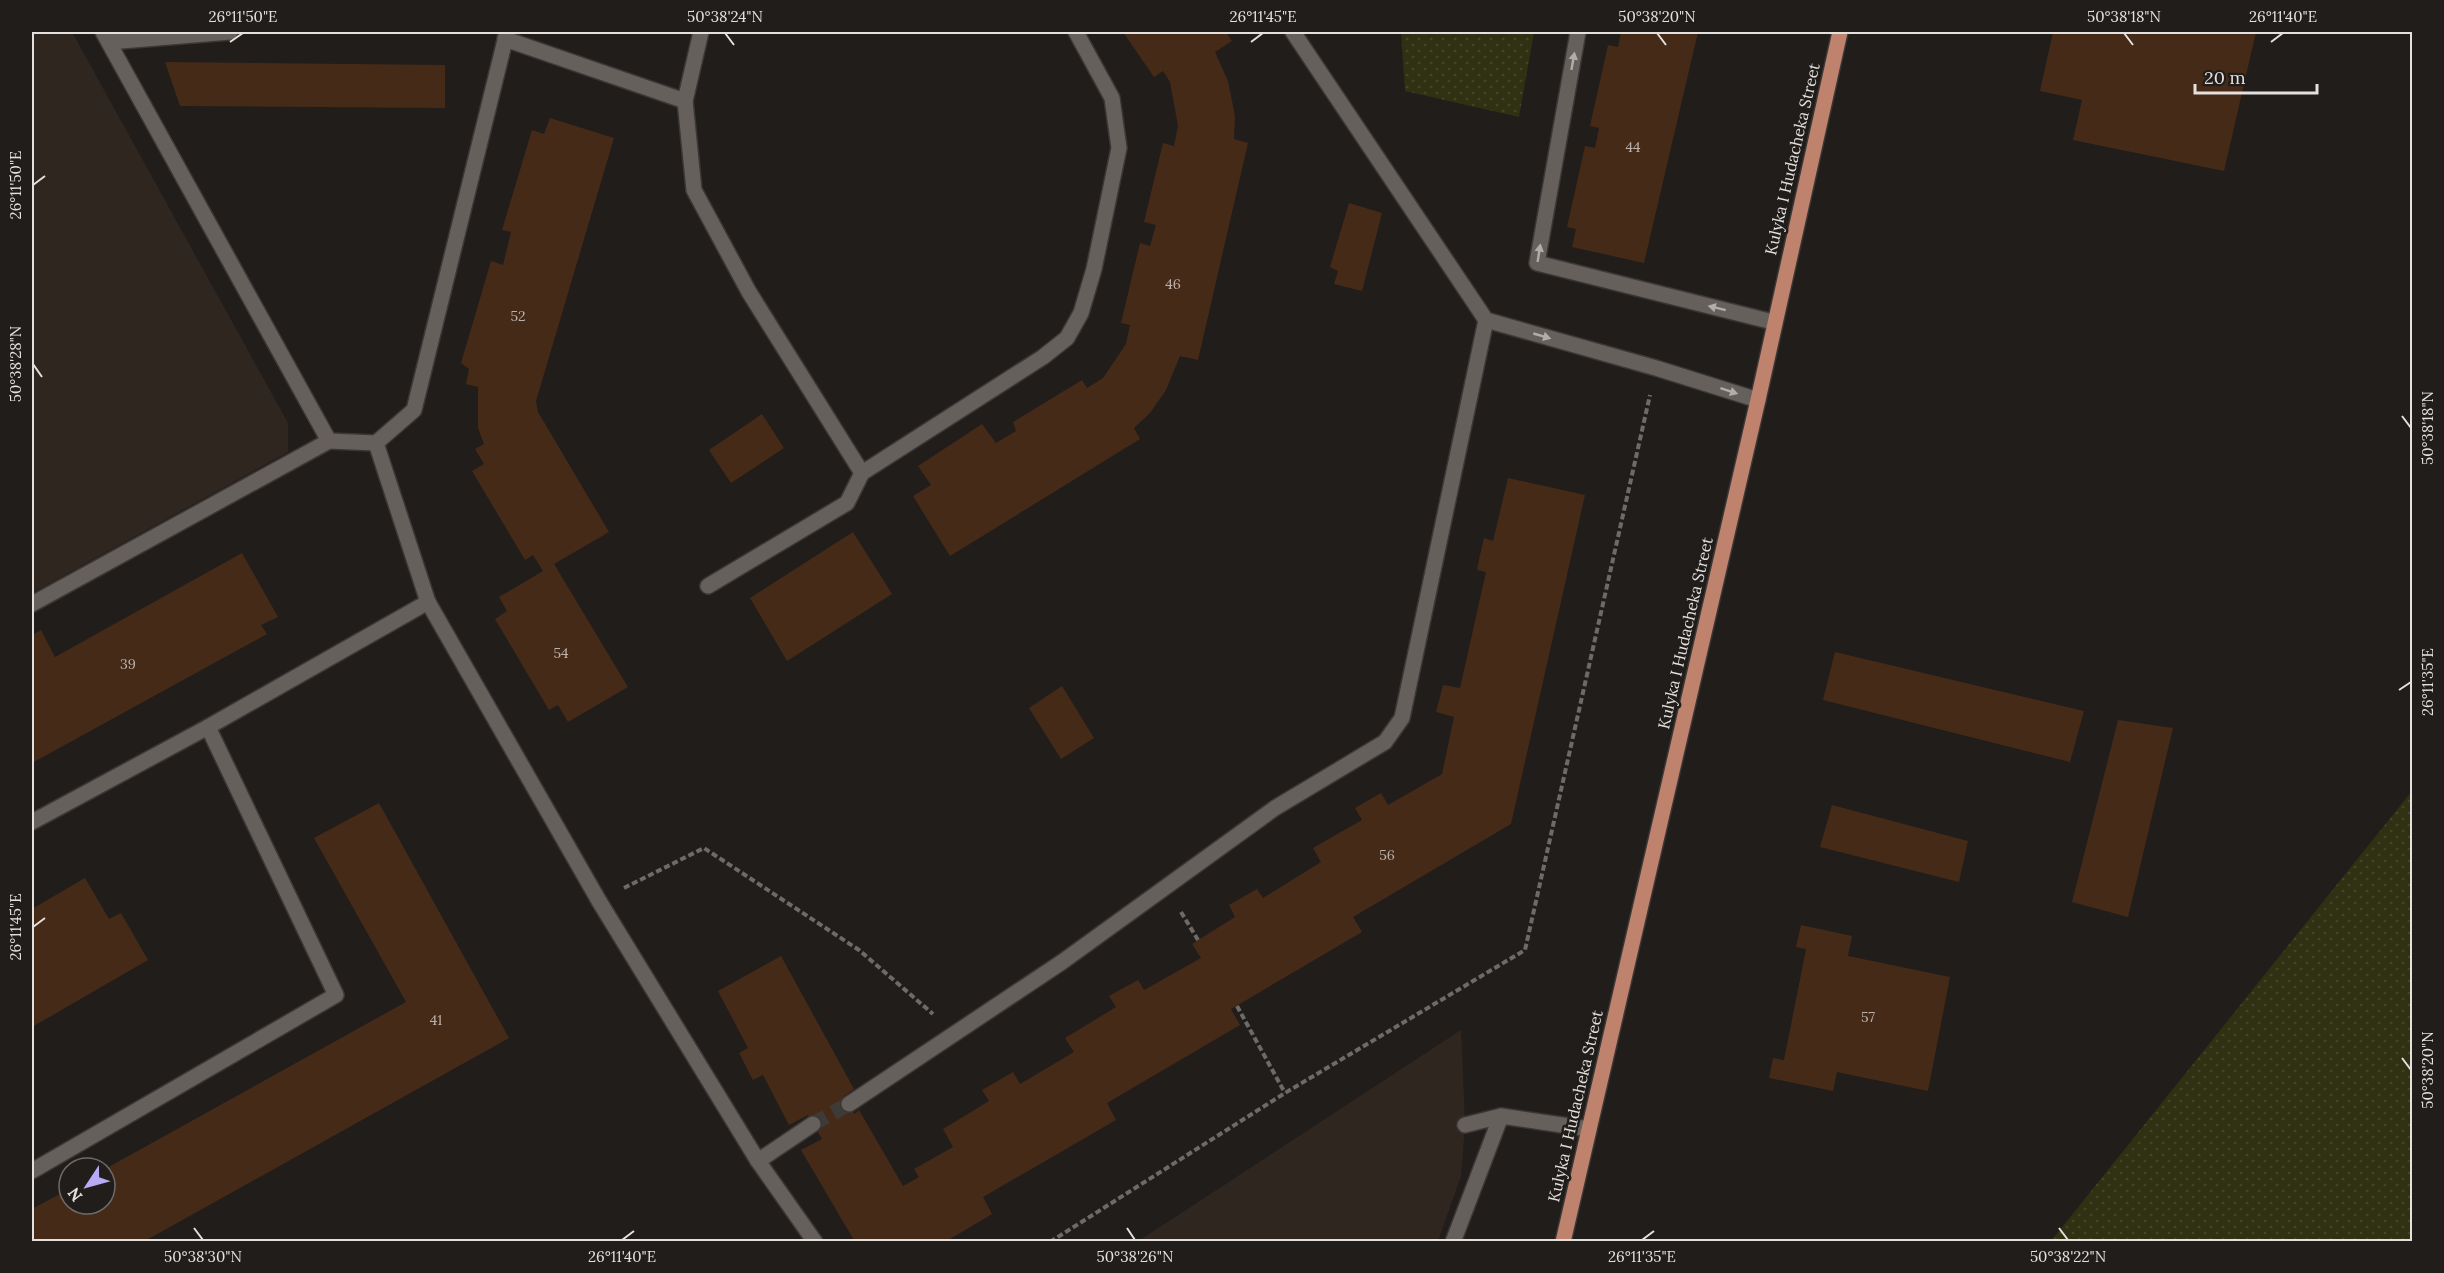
<svg xmlns="http://www.w3.org/2000/svg" width="2444" height="1273" viewBox="0 0 2444 1273" font-family="Lora,serif">
	<style>
		.built { fill: #302620 }
		.park { fill: url(#park-dots) }
		.building { fill: #462a18 }
		.lines { fill: none; stroke-linecap: round; stroke-linejoin: round }
		.minor-tunnel { stroke: #3e3a37; stroke-width: 15; stroke-dasharray: 15 8; stroke-linecap: butt }
		.minor-casing { stroke: #3b3736; stroke-width: 18 }
		.major-casing { stroke: #3b3736; stroke-width: 18 }
		.path { stroke: #6e6a68; stroke-width: 4; stroke-dasharray: 6 3; stroke-linecap: butt }
		.minor { stroke: #66605d; stroke-width: 15 }
		.major { stroke: #bf836d; stroke-width: 15 }
		.oneway { fill: #b1adaa }
		.ticks { fill: none; stroke: #e3e0de; stroke-width: 2 }
		.labels { text-anchor: middle; stroke-width: 5; stroke-linejoin: round; paint-order: stroke }
		.number-label { font-size: 14px; fill: #bcb2ac }
		.street-label { font-size: 16px; fill: #e3e0de; stroke: #211d1a }
		.neatline { fill: none; stroke: #e3e0de; stroke-width: 2 }
		.ticks-label { font-size: 15px; text-anchor: middle; fill: #e3e0de }
	</style>
	<defs>
		<pattern id="park-dots" width="8" height="8" patternUnits="userSpaceOnUse" patternTransform="scale(1.5)"><rect width="8" height="8" fill="#2f3112"/><path d="M2 2h.1M6 6h.1" fill="none" stroke="#434529" stroke-width="1.8" stroke-linecap="round"/></pattern>
	</defs>
	<rect width="100%" height="100%" fill="#211d1a"/>
	<g class="built">
		<polygon points="32,32 72,32 288,423 288,452 32,593"/>
		<polygon points="1461,1030 1465,1125 1461,1176 1438,1241 1137,1242"/>
	</g>
	<g class="park">
		<polygon points="1401,32 1534,32 1519,117 1405,91"/>
		<polygon points="2412,791 2412,1241 2051,1241"/>
	</g>
	<g class="building">
		<polygon points="1123,32 1226,32 1232,41 1215,52 1228,81 1235,116 1234,139 1248,143 1198,360 1180,356 1166,390 1150,413 1134,428 1140,439 950,556 913,496 931,485 918,466 982,424 996,443 1016,431 1013,422 1082,380 1087,388 1103,378 1126,344 1130,325 1121,323 1140,243 1150,246 1156,225 1144,222 1163,143 1174,146 1178,126 1170,82 1163,71 1154,77"/>
		<polygon points="1621,32 1698,32 1644,263 1572,247 1576,229 1567,227 1585,146 1595,148 1599,128 1590,126 1608,45 1618,47"/>
		<polygon points="2053,32 2256,32 2224,171 2073,140 2082,100 2040,91"/>
		<polygon points="165,62 445,65 445,108 180,106"/>
		<polygon points="550,118 614,138 536,401 538,412 609,532 554,564 628,687 568,722 558,705 549,710 495,619 507,611 499,597 543,571 533,555 525,560 472,471 484,464 475,449 484,444 478,428 478,387 466,384 469,369 461,363 491,261 503,265 511,232 502,230 532,130 544,134"/>
		<polygon points="1349,203 1382,213 1362,291 1334,284 1338,271 1330,267"/>
		<polygon points="762,414 784,448 731,483 709,450"/>
		<polygon points="1508,478 1585,495 1511,824 1353,917 1362,932 1231,1009 1240,1025 1107,1103 1116,1120 983,1197 992,1214 945,1242 855,1242 801,1150 822,1139 808,1115 789,1125 763,1075 753,1080 739,1053 748,1048 718,991 781,956 854,1089 844,1096 854,1114 859,1110 903,1186 919,1177 914,1169 953,1147 943,1129 989,1101 982,1090 1013,1072 1020,1084 1074,1052 1065,1038 1116,1007 1109,996 1138,980 1144,990 1201,958 1192,944 1235,917 1229,905 1257,889 1263,898 1321,862 1313,848 1362,820 1355,808 1381,793 1388,805 1442,774 1454,717 1436,712 1443,685 1460,688 1486,572 1477,570 1480,555 1484,538 1493,541"/>
		<polygon points="853,532 892,594 787,661 750,598"/>
		<polygon points="242,553 278,617 261,625 267,634 32,763 32,635 41,630 55,657"/>
		<polygon points="1835,652 2084,711 2070,762 1823,700"/>
		<polygon points="1062,686 1094,738 1061,759 1029,708"/>
		<polygon points="2118,720 2173,728 2128,917 2072,902"/>
		<polygon points="379,803 509,1038 143,1242 32,1242 32,1209 69,1189 69,1204 105,1204 105,1169 406,1002 314,838"/>
		<polygon points="1832,805 1968,841 1959,882 1820,847"/>
		<polygon points="85,878 109,919 121,913 148,960 32,1027 32,909"/>
		<polygon points="1801,925 1852,936 1848,956 1950,977 1928,1091 1837,1072 1833,1091 1769,1078 1773,1058 1784,1060 1806,949 1796,947"/>
	</g>
	<g class="lines">
		<polyline class="minor-tunnel" points="813,1124 849,1104"/>
		<g class="minor-casing">
			<g id="minor">
				<polyline points="103,32 329,441 376,443 414,410 507,32"/>
				<polyline points="1293,32 1486,320 1656,368 1758,400"/>
				<polyline points="1578,32 1537,263 1773,322"/>
				<polyline points="505,39 685,101 701,32"/>
				<polyline points="109,42 230,32"/>
				<polyline points="685,101 694,190 749,292 862,473"/>
				<polyline points="376,443 428,602 599,901 758,1161 815,1242"/>
				<polyline points="708,586 847,503 862,473 1043,357 1067,338 1081,313 1094,269 1119,148 1112,98 1076,32"/>
				<polyline points="32,604 329,441"/>
				<polyline points="32,822 208,727 428,602"/>
				<polyline points="849,1104 1062,962 1275,808 1385,742 1402,718 1486,320"/>
				<polyline points="1465,1125 1501,1116 1589,1129"/>
				<polyline points="758,1161 813,1124"/>
				<polyline points="32,1171 336,995 208,727"/>
				<polyline points="1453,1242 1501,1116"/>
			</g>
		</g>
		<g class="major-casing">
			<polyline id="major" points="1563,1242 1758,400 1840,32"/>
		</g>
		<g class="path">
			<polyline points="624,888 704,848 859,950 933,1014"/>
			<polyline points="1181,912 1198,940"/>
			<polyline points="1237,1006 1285,1093"/>
			<polyline points="1050,1242 1285,1093 1525,950 1650,395"/>
		</g>
		<use href="#minor" class="minor"/>
		<use href="#major" class="major"/>
	</g>
	<defs><path id="oneway-solid" d="M-6-.8H1V-3.2L6.5 0L1 3.2V.8H-6Z" transform="scale(1.5)"/></defs>
	<g class="oneway">
		<use href="#oneway-solid" transform="translate(1573 61) rotate(-80)"/>
		<use href="#oneway-solid" transform="translate(1539 253) rotate(-81)"/>
		<use href="#oneway-solid" transform="translate(1717 308) rotate(-166)"/>
		<use href="#oneway-solid" transform="translate(1542 336) rotate(16)"/>
		<use href="#oneway-solid" transform="translate(1729 391) rotate(18)"/>
	</g>
	<path class="ticks" d="M 725,33 L 734,45M 1657,33 L 1666,45M 2124,33 L 2133,45M 230,42 L 243,33M 1251,42 L 1263,33M 2271,42 L 2283,33M 33,185 L 45,176M 33,364 L 42,377M 2402,416 L 2411,428M 2399,690 L 2411,682M 33,927 L 45,918M 2402,1058 L 2411,1070M 194,1228 L 203,1240M 1127,1228 L 1135,1240M 2059,1228 L 2068,1240M 622,1240 L 634,1231M 1642,1240 L 1654,1231"/>
	<g class="labels">
		<g class="number-label">
			<text x="1633" y="152">44</text>
			<text x="1173" y="289">46</text>
			<text x="518" y="321">52</text>
			<text x="561" y="658">54</text>
			<text x="128" y="669">39</text>
			<text x="1387" y="860">56</text>
			<text x="1868" y="1022">57</text>
			<text x="436" y="1025">41</text>
		</g>
		<g class="street-label">
			<text transform="translate(1792 159) rotate(-77)" y="6">Kulyka I Hudacheka Street</text>
			<text transform="translate(1685 633) rotate(-77)" y="6">Kulyka I Hudacheka Street</text>
			<text transform="translate(1575 1106) rotate(-77)" y="6">Kulyka I Hudacheka Street</text>
		</g>
	</g>
	<rect width="2444" height="1273" fill="none" stroke="#211d1a" stroke-width="66"/>
	<g transform="translate(87 1186) rotate(234)"><circle r="28" fill="#211d1a" stroke="#6f6b68" stroke-width="1.5"/>
	<path d="M0-4.5L10 22L0 15L-10 22Z" fill="#b7abf8"/>
	<text y="-9" font-size="16" font-weight="bold" text-anchor="middle" fill="#e3e0de">N</text>
	</g>
	<path d="M2195 84v9h122v-9" fill="none" stroke="#e3e0de" stroke-width="3"/>
	<text x="2204" y="84" font-size="18" fill="#e3e0de" stroke="#211d1a" stroke-width="4.5" paint-order="stroke">20 m</text>
	<rect x="33" y="33" width="2378" height="1207" class="neatline"/>
	<g class="ticks-label">
		<text x="243" y="22">26°11'50"E</text>
		<text x="725" y="22">50°38'24"N</text>
		<text x="1263" y="22">26°11'45"E</text>
		<text x="1657" y="22">50°38'20"N</text>
		<text x="2124" y="22">50°38'18"N</text>
		<text x="2283" y="22">26°11'40"E</text>
		<text transform="translate(16 185) rotate(-90)" y="5">26°11'50"E</text>
		<text transform="translate(16 364) rotate(-90)" y="5">50°38'28"N</text>
		<text transform="translate(2428 428) rotate(-90)" y="5">50°38'18"N</text>
		<text transform="translate(2428 682) rotate(-90)" y="5">26°11'35"E</text>
		<text transform="translate(16 927) rotate(-90)" y="5">26°11'45"E</text>
		<text transform="translate(2428 1070) rotate(-90)" y="5">50°38'20"N</text>
		<text x="203" y="1262">50°38'30"N</text>
		<text x="622" y="1262">26°11'40"E</text>
		<text x="1135" y="1262">50°38'26"N</text>
		<text x="1642" y="1262">26°11'35"E</text>
		<text x="2068" y="1262">50°38'22"N</text>
	</g>
</svg>
